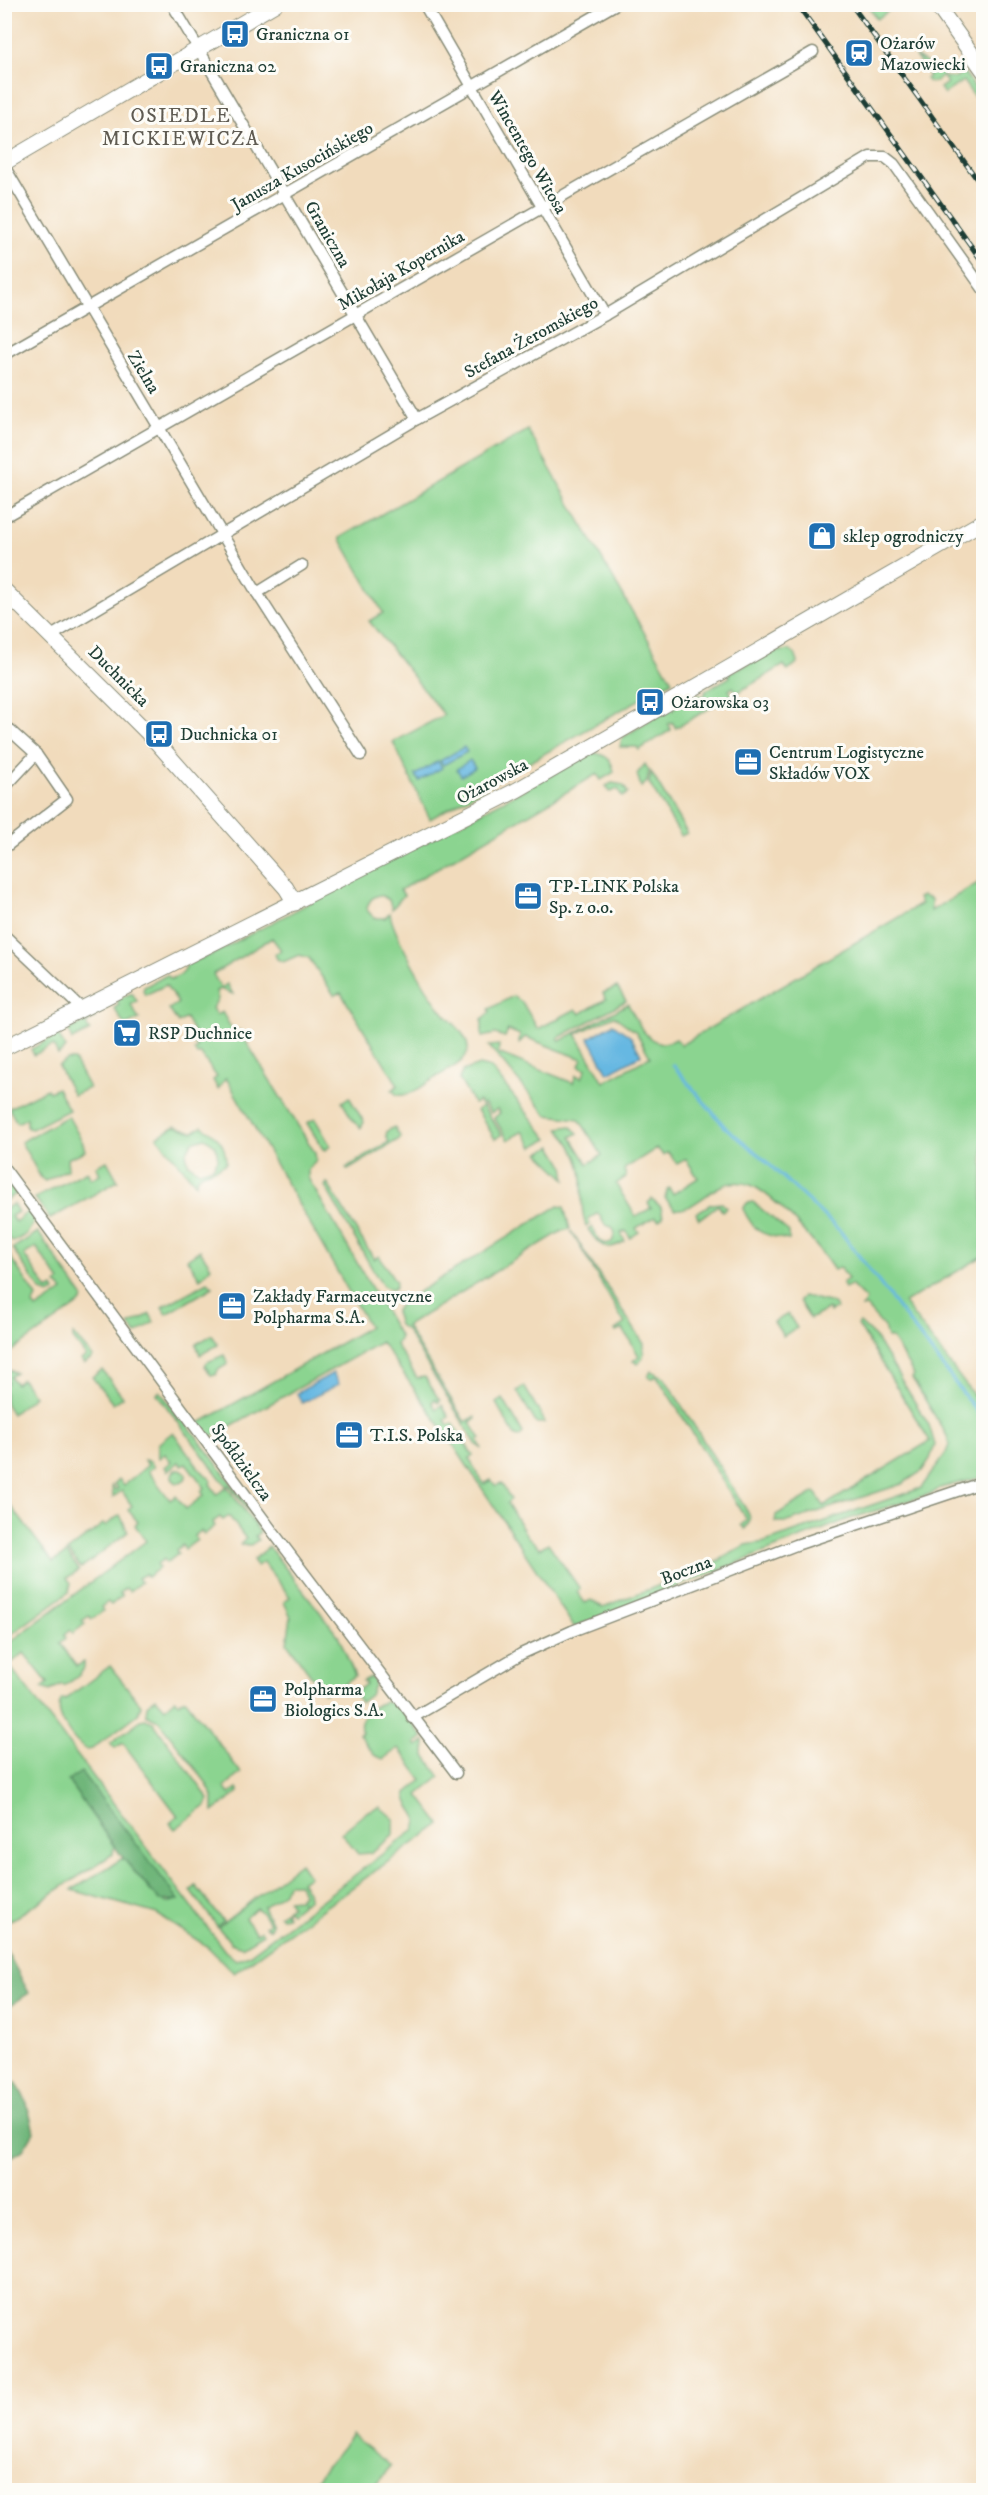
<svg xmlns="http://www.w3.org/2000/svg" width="988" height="2495" viewBox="0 0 988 2495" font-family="'IM FELL DW Pica',serif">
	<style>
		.green { fill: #8bd490; stroke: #558862; stroke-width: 1.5; fill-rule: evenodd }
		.forest { fill: #70b67a; stroke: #487a57; stroke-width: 1.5 }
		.water { fill: #66b8e2; stroke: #427a8b; stroke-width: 1.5 }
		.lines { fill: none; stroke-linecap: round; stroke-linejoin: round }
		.stream { stroke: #66b8e2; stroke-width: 3 }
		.street-casing { stroke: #888c78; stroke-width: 13 }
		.secondary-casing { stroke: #888c78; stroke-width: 17 }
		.street { stroke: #fff; stroke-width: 10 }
		.secondary { stroke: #fff; stroke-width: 15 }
		.rail-casing { stroke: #1f3d34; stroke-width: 5 }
		.rail { stroke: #fdfcf7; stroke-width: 3; stroke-dasharray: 9; stroke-linecap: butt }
		.labels { text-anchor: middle; stroke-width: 6; stroke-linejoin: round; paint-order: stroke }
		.poi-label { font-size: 18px; fill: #1f3d34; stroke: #fdfcf7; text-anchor: start }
		.street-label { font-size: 18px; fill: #1f3d34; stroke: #fdfcf7 }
		.neighbourhood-label { font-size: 20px; letter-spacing: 1.5px; fill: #5f5b52; stroke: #fdfcf7 }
	</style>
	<rect width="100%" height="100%" fill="#fdfcf7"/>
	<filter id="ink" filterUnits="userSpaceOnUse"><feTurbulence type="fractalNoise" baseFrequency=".0167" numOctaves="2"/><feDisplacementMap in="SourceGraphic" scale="12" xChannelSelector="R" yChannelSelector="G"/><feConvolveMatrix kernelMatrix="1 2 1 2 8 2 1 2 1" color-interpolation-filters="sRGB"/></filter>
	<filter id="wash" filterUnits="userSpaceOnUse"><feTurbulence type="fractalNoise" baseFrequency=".008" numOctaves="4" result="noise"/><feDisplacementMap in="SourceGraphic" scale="24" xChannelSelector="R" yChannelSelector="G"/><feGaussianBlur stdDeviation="1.35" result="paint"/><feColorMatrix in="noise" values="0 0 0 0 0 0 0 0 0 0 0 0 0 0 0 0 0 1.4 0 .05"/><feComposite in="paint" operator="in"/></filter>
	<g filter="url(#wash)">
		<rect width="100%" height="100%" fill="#f1dbbc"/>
		<g class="green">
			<polygon points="867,5 897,5 877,19"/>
			<polygon points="915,56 943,73 943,75 935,82 929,82 926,79 929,76"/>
			<polygon points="964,72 983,100 983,109 963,81 944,94 940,88 947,83 943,77 955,78"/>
			<polygon points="528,430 672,681 430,819 393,742 444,715 369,621 383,613 340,538"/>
			<polygon points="789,650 795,654 798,662 788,671 784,665 737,693 733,687 729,690 732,695 676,728 672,722 668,724 671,730 639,750 637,747 620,747 622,738 689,695 692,698 699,694 701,697 706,693 705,691 730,677 728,673 774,652"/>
			<path d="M 593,753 C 605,754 612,759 614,772 L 601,780 L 597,774 L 400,890 L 404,895 L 392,909 L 389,900 L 381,895 C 372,896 368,901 367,910 L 374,918 L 385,918 L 390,913 C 392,932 429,995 442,1011 C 451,1022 468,1034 468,1049 C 467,1062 448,1070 438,1076 C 426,1083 412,1097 397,1095 L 392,1090 L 398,1085 L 341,993 L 334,995 L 309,958 L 299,955 L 283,962 L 277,959 L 275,954 L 281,950 L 272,938 L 213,974 L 221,988 L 227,984 L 233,994 L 220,989 L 216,991 L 218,999 L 212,1008 L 216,1015 L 222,1012 L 234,1033 L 239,1030 L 315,1153 L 316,1160 L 308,1170 L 308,1178 L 400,1337 L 396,1345 L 417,1378 L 425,1377 L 440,1401 L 438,1403 L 435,1399 L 432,1402 L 436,1409 L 442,1405 L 449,1417 L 445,1420 L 448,1425 L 453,1423 L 473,1456 L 469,1459 L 484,1484 L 491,1480 L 496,1486 L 501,1483 L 511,1499 L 507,1503 L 527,1536 L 540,1548 L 548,1543 L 580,1589 L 577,1592 L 585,1603 L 591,1600 L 603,1607 L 707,1567 L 746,1545 L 765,1542 L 921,1488 L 946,1453 L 949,1445 L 947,1436 L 912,1378 L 914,1375 L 892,1338 L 887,1338 L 884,1327 L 866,1307 L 862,1307 L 866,1300 L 851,1285 L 845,1288 L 842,1283 L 848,1279 L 840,1267 L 834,1270 C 818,1246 776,1196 751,1185 C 741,1181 728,1182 719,1187 C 707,1193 689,1212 675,1209 L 665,1198 L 667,1190 L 669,1188 L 673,1194 L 698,1178 L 686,1159 L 677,1164 L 668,1152 L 663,1155 L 657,1148 L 624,1169 L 626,1177 L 616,1184 L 636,1217 L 651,1208 L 648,1203 L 652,1199 L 661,1207 L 663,1217 L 659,1220 L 655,1217 L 636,1228 L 639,1232 L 630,1238 L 626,1231 L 621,1233 L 625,1241 C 606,1253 599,1246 588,1229 L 592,1227 L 599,1240 L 605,1244 L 612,1242 L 615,1233 L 612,1227 L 605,1225 L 598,1213 L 588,1219 L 590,1224 L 586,1226 C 580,1210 583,1196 582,1179 C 581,1159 571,1144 559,1128 L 570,1126 L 578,1133 L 571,1137 L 588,1164 L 602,1155 L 579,1119 L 547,1115 L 489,1046 L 499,1045 L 498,1053 L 573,1083 L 576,1075 L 582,1078 L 586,1069 L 579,1066 L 582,1059 L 525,1037 L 519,1043 L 520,1035 L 508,1030 L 505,1037 L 495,1034 L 482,1037 L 482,1020 L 490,1012 L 489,1009 L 513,996 L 522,1002 L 538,1029 L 576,1009 L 580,1014 L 606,999 L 603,993 L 617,987 L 626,1001 L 558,1038 L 560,1041 L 628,1004 C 638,1023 650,1054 676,1039 L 681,1045 L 921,904 L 918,898 L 922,896 L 931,899 L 931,911 L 983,880 L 983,1256 L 904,1303 L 983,1408 L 983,1477 L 940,1488 L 933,1493 L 849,1519 L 574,1627 L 446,1434 L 381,1342 L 209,1438 L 198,1424 L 369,1327 L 226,1078 L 218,1089 L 213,1080 L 217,1077 L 200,1053 L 197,1055 L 194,1050 L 197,1048 L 191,1038 L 195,1035 L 186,1018 L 178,1023 L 169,1009 L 178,1003 L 166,985 L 145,995 L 143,991 L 144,987 L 167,975 L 171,979 L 182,974 L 188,963 L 211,955 ZM 614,1016 L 636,1032 L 650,1057 L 604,1082 L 576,1034 Z"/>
			<polygon points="645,764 649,771 647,782 641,787 637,774"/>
			<polygon points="651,772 687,833 681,836 649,783"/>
			<polygon points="612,783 623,785 628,793 622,797 618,789 610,792 606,786"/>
			<polygon points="132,993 137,1001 131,1005 139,1019 125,1026 114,1008 119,1005 117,1000"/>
			<polygon points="96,1017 86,1024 90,1031 72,1040 68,1030"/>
			<polygon points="58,1035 66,1048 58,1055 53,1045 34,1055 31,1049"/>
			<polygon points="67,1060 74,1060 89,1088 73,1095 58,1066"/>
			<polygon points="479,1065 491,1068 548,1139 533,1147 523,1131 508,1140 494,1118 500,1113 497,1109 491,1113 484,1103 481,1105 479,1101 474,1104 459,1079 463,1071"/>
			<polygon points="57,1088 69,1110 32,1129 27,1128 27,1118 17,1123 9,1108 47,1089 49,1092"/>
			<polygon points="349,1097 364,1122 361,1128 354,1122 342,1102"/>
			<polygon points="483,1106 502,1135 495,1139 477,1110"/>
			<polygon points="68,1116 83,1143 85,1151 67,1159 68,1169 45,1181 41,1178 21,1142"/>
			<polygon points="315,1119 330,1145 326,1150 323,1149 307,1123"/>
			<path d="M 175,1126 L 193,1132 L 202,1126 C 218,1137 226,1143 226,1163 C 216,1171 205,1170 197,1177 L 196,1184 L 157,1137 ZM 205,1138 L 216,1146 L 218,1159 L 213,1167 L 199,1171 L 188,1163 L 186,1153 L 192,1142 Z"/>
			<polygon points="394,1127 401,1138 348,1170 346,1168 389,1142 386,1136 387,1131"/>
			<polygon points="552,1146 564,1166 566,1179 539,1153"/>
			<polygon points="107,1161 118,1181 50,1219 35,1198 87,1171 91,1179 100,1174 96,1166"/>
			<polygon points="4,1177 17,1193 5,1201 4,1201"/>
			<polygon points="327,1183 374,1259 379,1256 396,1282 395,1288 391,1290 383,1286 377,1277 325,1186"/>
			<path d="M 753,1202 L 789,1232 L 789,1240 C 763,1235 755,1234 743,1209 L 747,1203 Z"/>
			<polygon points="722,1203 726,1208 722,1211 718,1205 699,1219 696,1213 711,1204"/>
			<polygon points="13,1204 18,1212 11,1216 15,1222 30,1210 36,1218 27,1234 13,1242 5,1235 5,1209"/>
			<polygon points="558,1206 564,1207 570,1229 562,1231 406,1326 465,1422 475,1417 476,1419 470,1422 481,1439 478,1440 482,1449 476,1444 406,1330 399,1325 395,1312 402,1302"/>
			<polygon points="571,1231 644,1344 643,1358 638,1364 633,1361 639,1356 623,1329 616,1332 615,1330 625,1324"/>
			<polygon points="38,1232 83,1297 82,1302 5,1356 5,1258 9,1255 37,1297 33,1305 36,1309 63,1291 56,1284 60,1281 36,1247 24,1255 48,1290 53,1287 55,1291 49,1294 41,1291 14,1251 13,1248"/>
			<polygon points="200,1250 211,1267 200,1279 187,1259"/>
			<polygon points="208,1282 213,1287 167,1314 162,1307"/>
			<polygon points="803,1296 833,1303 837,1308 830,1312 828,1309 810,1319 799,1301"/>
			<polygon points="150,1314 154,1322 136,1334 129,1325"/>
			<polygon points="788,1314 797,1328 783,1336 774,1322"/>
			<polygon points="860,1323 875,1337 929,1425 935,1445 930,1459 922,1471 902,1484 787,1522 775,1522 776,1515 815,1492 824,1506 930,1441 858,1325"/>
			<polygon points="73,1334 93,1357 84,1364 81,1360 86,1356 73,1339"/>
			<polygon points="212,1335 218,1345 200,1355 196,1344"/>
			<polygon points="224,1355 228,1364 218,1370 216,1375 211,1375 205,1366 207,1362"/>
			<polygon points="9,1370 16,1373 10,1377 16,1384 22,1379 34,1396 12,1414 5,1403 5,1382 8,1383 5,1371"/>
			<polygon points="102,1370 123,1397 113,1404 92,1377"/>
			<polygon points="651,1371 664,1377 749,1514 750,1521 745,1529 741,1525 747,1520 657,1376 651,1379 648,1377"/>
			<polygon points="524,1386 544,1420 544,1423 536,1423 517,1391"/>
			<path d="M 160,1391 L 177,1414 L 179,1413 L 264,1527 L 264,1531 L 229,1485 L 227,1487 L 260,1532 L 255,1536 L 258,1540 L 249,1546 L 240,1544 L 246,1539 L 229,1516 L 223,1520 L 220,1517 L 213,1522 L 215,1526 L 204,1535 L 201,1531 L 194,1536 L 197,1540 L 185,1549 L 182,1545 L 176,1550 L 178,1554 L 166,1563 L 164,1559 L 157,1564 L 159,1568 L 148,1577 L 145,1574 L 138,1578 L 141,1582 L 129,1591 L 126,1588 L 119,1593 L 122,1596 L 111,1605 L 108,1602 L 101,1607 L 103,1611 L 92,1619 L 89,1616 L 82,1621 L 85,1624 L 73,1633 L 70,1630 L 64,1635 L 66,1638 L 60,1643 L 77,1666 L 84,1662 C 86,1674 72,1680 64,1686 L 62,1684 L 50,1691 L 42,1688 L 48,1683 L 24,1653 L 9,1665 L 225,1951 L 236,1960 L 249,1955 L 414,1830 C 423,1814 409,1812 406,1797 L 407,1793 L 422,1780 L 399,1748 L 383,1759 L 374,1755 L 359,1734 L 362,1733 C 356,1718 370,1707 384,1702 L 397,1704 L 423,1737 L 415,1743 L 417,1746 L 425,1741 L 425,1756 L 440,1777 L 418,1795 L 440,1824 L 234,1973 L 208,1947 L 157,1914 L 72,1890 L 123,1858 L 152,1893 L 167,1903 L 178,1900 L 68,1781 L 114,1846 L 113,1854 L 5,1924 L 5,1646 L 146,1541 L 135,1525 L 138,1522 L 128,1510 L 132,1506 L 122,1491 L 113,1497 L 112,1486 L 116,1490 L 118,1488 L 114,1484 L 119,1479 L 124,1485 L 148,1465 L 144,1460 L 150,1461 L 154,1467 L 148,1471 L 170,1500 L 176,1496 L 186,1509 L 204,1495 L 201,1491 L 205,1488 L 186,1463 L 182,1465 L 179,1462 L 168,1471 L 165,1467 L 171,1462 L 165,1454 L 159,1458 L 158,1444 L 173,1432 L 198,1467 L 212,1481 L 210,1484 L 217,1494 L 227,1487 L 157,1394 Z"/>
			<polygon points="503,1399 523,1433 519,1437 515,1436 496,1403"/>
			<circle cx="179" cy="1476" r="7"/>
			<polygon points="4,1497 53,1562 67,1553 79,1570 67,1578 71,1583 69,1592 5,1639"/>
			<polygon points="120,1515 128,1532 81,1568 68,1551 103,1524 105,1526"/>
			<polygon points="269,1547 338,1635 355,1676 335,1690 332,1686 324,1693 287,1643 291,1617 284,1602 290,1597 263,1562 257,1566 253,1560"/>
			<path d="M 110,1666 L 141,1705 L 138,1714 L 92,1749 L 87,1750 C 73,1742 52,1713 62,1699 L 64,1700 Z"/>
			<polygon points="371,1677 375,1683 370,1695 361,1702 354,1693 366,1684 363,1681"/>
			<polygon points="156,1698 165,1708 175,1699 178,1703 185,1699 241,1773 224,1787 229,1794 237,1788 239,1792 213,1812 213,1796 205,1781 158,1720 146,1714 147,1705"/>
			<polygon points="145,1719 153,1722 209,1799 206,1806 175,1829 170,1823 178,1816 123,1743 115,1748 110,1743 141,1720"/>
			<polygon points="380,1807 394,1819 394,1835 370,1853 358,1854 341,1833 368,1811"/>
			<polygon points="300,1863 309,1876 301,1882 308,1891 309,1899 303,1903 301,1901 301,1905 291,1913 288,1910 285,1912 287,1916 282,1917 279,1915 291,1906 288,1900 298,1899 303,1894 299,1884 287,1884 284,1892 263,1907 272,1924 270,1929 265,1926 269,1923 263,1913 256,1908 245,1918 256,1933 261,1930 263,1934 242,1947 231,1943 218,1927"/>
			<polygon points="196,1886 223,1921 217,1926 191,1891"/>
			<polygon points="352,2435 391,2466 370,2490 307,2490"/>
		</g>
		<g class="forest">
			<polygon points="81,1772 179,1900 160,1901 123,1858 68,1781"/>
			<polygon points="4,1946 29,1993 5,2009 4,2009"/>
			<polygon points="4,2080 16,2082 27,2103 34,2132 23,2150 5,2161"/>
		</g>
		<g class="water">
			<polygon points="464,747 467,752 443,765 440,761"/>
			<polygon points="470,760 475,768 461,776 457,769"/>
			<polygon points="438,761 442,768 419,781 415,775"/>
			<polygon points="613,1024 631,1037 641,1055 608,1073 589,1038"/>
			<polygon points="333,1373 339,1384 302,1403 297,1393"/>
		</g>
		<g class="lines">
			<polyline class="stream" points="673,1065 725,1127 757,1153 840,1231 984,1421"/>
		</g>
	</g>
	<g filter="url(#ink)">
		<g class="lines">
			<g class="street-casing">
				<g id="street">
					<polyline points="172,4 417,419"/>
					<polyline points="424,4 605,315"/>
					<polyline points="4,166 257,593 361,755"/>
					<polyline points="4,355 616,4"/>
					<polyline points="4,517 813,52"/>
					<polyline points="257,593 302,565"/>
					<polyline points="51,636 417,419 605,315 870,157 885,157 894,164 984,290"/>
					<polyline points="4,725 36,754 67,799 4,848"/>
					<polyline points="4,788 36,754"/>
					<polyline points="4,935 82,1009"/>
					<polyline points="4,1168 273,1532 456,1773"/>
					<polyline points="412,1718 521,1654 572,1631 796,1545 984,1482"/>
				</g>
			</g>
			<g class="secondary-casing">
				<g id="secondary">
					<polyline points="936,4 984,71"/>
					<polyline points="4,163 275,4"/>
					<polyline points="4,590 153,738 286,888 295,903"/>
					<polyline points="4,1048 517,790 984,521"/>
				</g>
			</g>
			<use href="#street" class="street"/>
			<use href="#secondary" class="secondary"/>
			<g class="rail-casing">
				<g id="rail">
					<polyline points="797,4 984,264"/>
					<polyline points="851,4 984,189"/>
				</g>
			</g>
			<use href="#rail" class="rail"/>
		</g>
	</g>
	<defs>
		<g id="bus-square" transform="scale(1.5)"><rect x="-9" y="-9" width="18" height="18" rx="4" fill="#1f6fb2" stroke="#fdfcf7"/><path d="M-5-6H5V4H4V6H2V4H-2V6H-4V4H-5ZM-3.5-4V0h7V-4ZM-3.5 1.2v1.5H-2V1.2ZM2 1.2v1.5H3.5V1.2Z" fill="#fff"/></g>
		<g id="station-square" transform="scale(1.5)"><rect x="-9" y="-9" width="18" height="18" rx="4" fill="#1f6fb2" stroke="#fdfcf7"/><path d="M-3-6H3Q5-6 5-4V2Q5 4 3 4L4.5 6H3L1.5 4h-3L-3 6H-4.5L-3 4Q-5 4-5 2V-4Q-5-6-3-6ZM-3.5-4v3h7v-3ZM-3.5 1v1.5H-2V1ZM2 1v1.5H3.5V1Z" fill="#fff"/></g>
		<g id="shop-square" transform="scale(1.5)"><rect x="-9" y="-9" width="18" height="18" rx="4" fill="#1f6fb2" stroke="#fdfcf7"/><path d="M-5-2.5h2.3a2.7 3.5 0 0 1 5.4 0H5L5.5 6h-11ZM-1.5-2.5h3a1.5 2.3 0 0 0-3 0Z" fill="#fff"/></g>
		<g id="office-square" transform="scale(1.5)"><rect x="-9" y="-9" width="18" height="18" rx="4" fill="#1f6fb2" stroke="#fdfcf7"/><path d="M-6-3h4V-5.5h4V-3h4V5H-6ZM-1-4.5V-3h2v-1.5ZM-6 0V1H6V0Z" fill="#fff"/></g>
		<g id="supermarket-square" transform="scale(1.5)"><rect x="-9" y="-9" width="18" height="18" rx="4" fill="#1f6fb2" stroke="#fdfcf7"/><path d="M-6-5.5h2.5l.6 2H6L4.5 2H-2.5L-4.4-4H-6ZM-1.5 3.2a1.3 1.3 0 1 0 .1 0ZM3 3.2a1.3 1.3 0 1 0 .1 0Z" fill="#fff"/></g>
	</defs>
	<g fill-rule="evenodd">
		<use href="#bus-square" x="235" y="34"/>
		<use href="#station-square" x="859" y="53"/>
		<use href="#bus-square" x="159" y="66"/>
		<use href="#shop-square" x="822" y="536"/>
		<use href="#bus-square" x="650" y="702"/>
		<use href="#bus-square" x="159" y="734"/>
		<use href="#office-square" x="748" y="762"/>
		<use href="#office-square" x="528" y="896"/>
		<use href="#supermarket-square" x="127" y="1033"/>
		<use href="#office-square" x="232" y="1306"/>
		<use href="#office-square" x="349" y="1435"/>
		<use href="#office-square" x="263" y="1699"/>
	</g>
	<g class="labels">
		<g class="poi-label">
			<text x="256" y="40">Graniczna 01</text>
			<text x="880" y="49">Ożarów<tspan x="880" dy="21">Mazowiecki</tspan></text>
			<text x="180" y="72">Graniczna 02</text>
			<text x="843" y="542">sklep ogrodniczy</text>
			<text x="671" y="708">Ożarowska 03</text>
			<text x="180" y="740">Duchnicka 01</text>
			<text x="769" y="758">Centrum Logistyczne<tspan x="769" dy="21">Składów VOX</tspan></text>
			<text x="549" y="892">TP-LINK Polska<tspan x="549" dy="21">Sp. z o.o.</tspan></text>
			<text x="148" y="1039">RSP Duchnice</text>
			<text x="253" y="1302">Zakłady Farmaceutyczne<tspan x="253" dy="21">Polpharma S.A.</tspan></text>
			<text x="370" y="1441">T.I.S. Polska</text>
			<text x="284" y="1695">Polpharma<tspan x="284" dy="21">Biologics S.A.</tspan></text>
		</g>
		<g class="street-label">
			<text transform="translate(528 152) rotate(60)" y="6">Wincentego Witosa</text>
			<text transform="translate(302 166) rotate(-30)" y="6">Janusza Kusocińskiego</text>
			<text transform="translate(328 234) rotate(60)" y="6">Graniczna</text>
			<text transform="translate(401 270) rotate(-30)" y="6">Mikołaja Kopernika</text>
			<text transform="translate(531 337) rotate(-29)" y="6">Stefana Żeromskiego</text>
			<text transform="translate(144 372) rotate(59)" y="6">Zielna</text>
			<text transform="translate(119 676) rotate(45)" y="6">Duchnicka</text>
			<text transform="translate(492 781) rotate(-28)" y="6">Ożarowska</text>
			<text transform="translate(242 1462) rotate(54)" y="6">Spółdzielcza</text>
			<text transform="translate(686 1570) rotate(-21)" y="6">Boczna</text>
		</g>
		<g class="neighbourhood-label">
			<text x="181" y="122">OSIEDLE<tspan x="181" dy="23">MICKIEWICZA</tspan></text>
		</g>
	</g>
	<rect width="988" height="2495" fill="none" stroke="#fdfcf7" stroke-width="24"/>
</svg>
